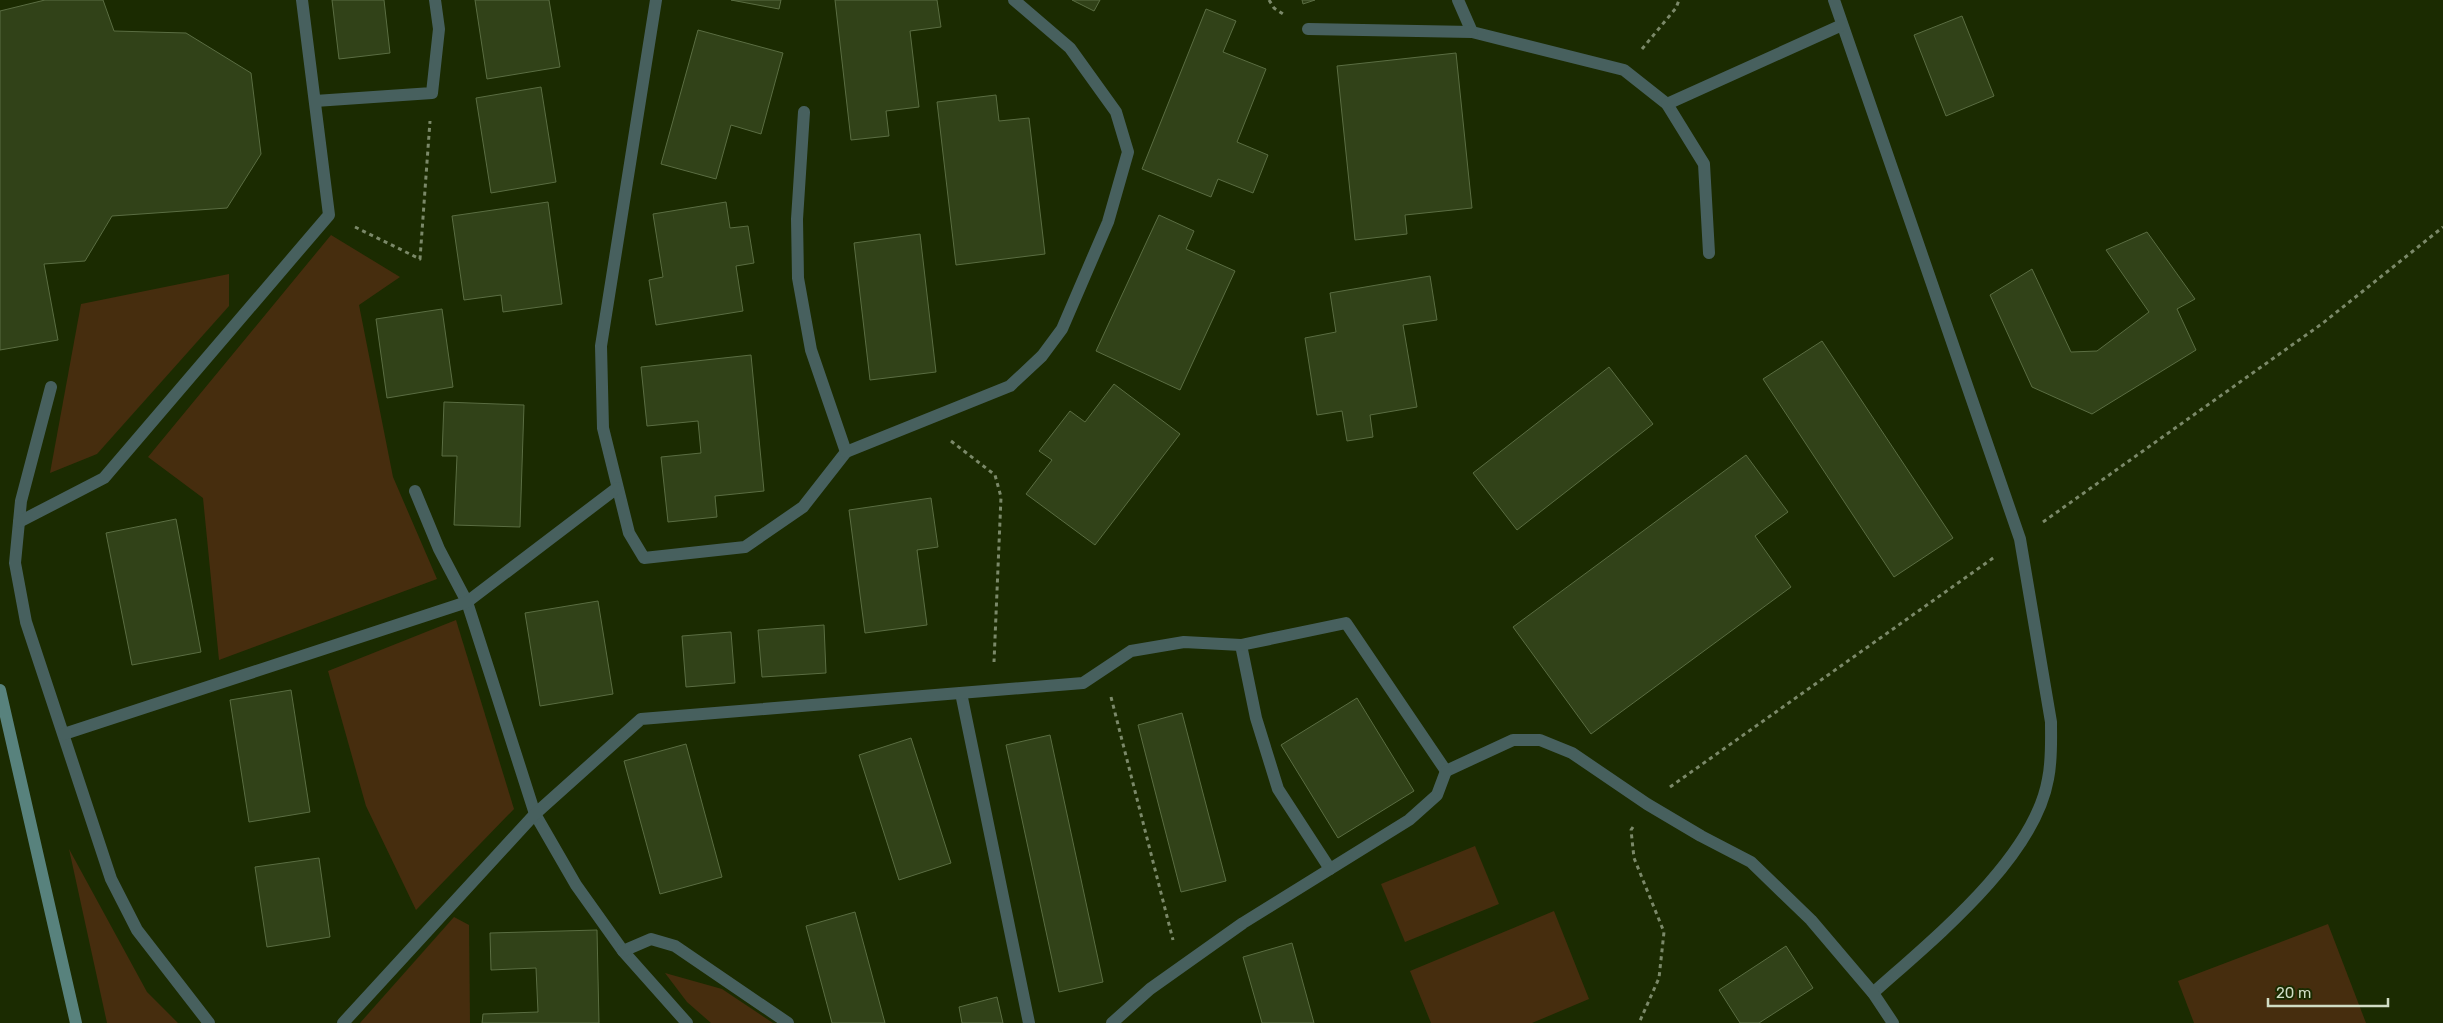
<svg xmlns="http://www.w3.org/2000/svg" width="2443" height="1023" viewBox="0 0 2443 1023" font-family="Rubik,sans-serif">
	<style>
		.green { fill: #462d0e }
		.building { fill: #314218; stroke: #5a6d42 }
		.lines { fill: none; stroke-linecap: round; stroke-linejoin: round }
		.path { stroke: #7b8969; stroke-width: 3; stroke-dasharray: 4 4; stroke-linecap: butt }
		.street { stroke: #47605e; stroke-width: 12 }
		.secondary { stroke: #58827d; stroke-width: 12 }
	</style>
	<rect width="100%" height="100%" fill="#1b2b01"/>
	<g class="green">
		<polygon points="331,235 400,277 359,305 393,477 437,579 219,660 203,498 148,457"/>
		<polygon points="229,274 229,306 97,454 50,473 81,304"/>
		<polygon points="456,620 514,809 416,910 366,806 328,671"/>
		<polygon points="1475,846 1499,904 1405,942 1381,884"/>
		<polygon points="69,849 147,992 178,1023 107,1023"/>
		<polygon points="1554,911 1589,999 1532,1023 1431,1023 1410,971"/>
		<polygon points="454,917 469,925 470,1023 360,1023"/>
		<polygon points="2328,924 2366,1023 2194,1023 2178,981"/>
		<polygon points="665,973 722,989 773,1023 711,1023 687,1002"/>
	</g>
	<g class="building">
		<polygon points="45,0 103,0 114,31 186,33 251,73 261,154 227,208 112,216 85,261 44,264 58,340 0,350 0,11"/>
		<polygon points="332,0 384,0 390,53 339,59"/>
		<polygon points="475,0 549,0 560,67 487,79"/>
		<polygon points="731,0 781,0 779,9"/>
		<polygon points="835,0 937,0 941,27 910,31 919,107 886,111 889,136 851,140"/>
		<polygon points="1072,0 1100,0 1094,11"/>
		<polygon points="1302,0 1315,0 1303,4"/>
		<polygon points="1206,9 1236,21 1223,52 1266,69 1237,142 1268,155 1253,193 1218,179 1211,197 1142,169"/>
		<polygon points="1962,16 1994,96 1946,116 1914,35"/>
		<polygon points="698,30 783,53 761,134 731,125 716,179 661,164"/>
		<polygon points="1456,53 1472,208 1405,215 1407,234 1355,240 1337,66"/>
		<polygon points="541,87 556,182 491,193 476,98"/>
		<polygon points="996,95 999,121 1029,118 1045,254 956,265 937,102"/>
		<polygon points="548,202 562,304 503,312 501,295 464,300 452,216"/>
		<polygon points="726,202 730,228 748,226 754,263 736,266 743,311 656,325 649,280 663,277 653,214"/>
		<polygon points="1159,215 1194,231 1186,249 1235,271 1180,390 1096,351"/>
		<polygon points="2147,232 2195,299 2177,309 2196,350 2092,414 2032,387 1990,295 2032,269 2071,352 2097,351 2149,312 2106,250"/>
		<polygon points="920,234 936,372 870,380 854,243"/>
		<polygon points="1430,276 1437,320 1403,325 1417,407 1370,415 1373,437 1347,441 1342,411 1317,415 1305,338 1336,332 1330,293"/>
		<polygon points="442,309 453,387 387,398 376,319"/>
		<polygon points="1822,341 1953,538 1894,577 1763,379"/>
		<polygon points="751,355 764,491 715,496 717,517 668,522 661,457 701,453 698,421 647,426 641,367"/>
		<polygon points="1609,367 1653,424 1517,530 1473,473"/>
		<polygon points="1114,384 1180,434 1095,545 1026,494 1052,460 1039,451 1070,411 1085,422"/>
		<polygon points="444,402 524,405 520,527 454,525 457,456 442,456"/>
		<polygon points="1746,455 1788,512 1755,536 1791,587 1591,734 1513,627"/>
		<polygon points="931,498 938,547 917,550 927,625 865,633 849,510"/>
		<polygon points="176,519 201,652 132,665 106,533"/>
		<polygon points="598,601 613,694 540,706 525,613"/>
		<polygon points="824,625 826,673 762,677 758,630"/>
		<polygon points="731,632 735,683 686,687 682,636"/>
		<polygon points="291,690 310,812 249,822 230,700"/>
		<polygon points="1357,698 1414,791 1338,838 1281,745"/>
		<polygon points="1182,713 1226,881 1181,892 1138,725"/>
		<polygon points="1050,735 1103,982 1059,992 1006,745"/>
		<polygon points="911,738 951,863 899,880 859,755"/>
		<polygon points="686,744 722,877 660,894 624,761"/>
		<polygon points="319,858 330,937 267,947 255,867"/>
		<polygon points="855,912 885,1023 832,1023 806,926"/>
		<polygon points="597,930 599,1023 482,1023 483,1014 538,1012 536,968 491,970 490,933"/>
		<polygon points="1292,943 1314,1023 1262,1023 1243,957"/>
		<polygon points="1786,946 1813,988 1759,1023 1740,1023 1719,990"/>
		<polygon points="997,997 1003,1023 962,1023 959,1007"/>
	</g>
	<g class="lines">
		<g class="path">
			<polyline points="1269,0 1274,8 1286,16"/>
			<polyline points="1642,49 1676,8 1679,0"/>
			<polyline points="355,227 420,259 430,121"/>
			<polyline points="951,441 995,475 1001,497 994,662"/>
			<polyline points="2043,522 2323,323 2443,227"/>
			<polyline points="1111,697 1173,940"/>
			<polyline points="1670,787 1996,556"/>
			<polyline points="1633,827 1631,830 1634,858 1664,932 1659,978 1639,1023"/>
		</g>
		<g class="street">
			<polyline points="656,0 601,346 603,428 629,533 644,558 745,547 803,507 846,452 1010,386 1042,356 1062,329 1108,222 1128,152 1116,112 1070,48 1014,0"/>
			<polyline points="1458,0 1472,32 1624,70 1667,104 1704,164 1709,253"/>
			<path d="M 1834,0 L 2020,539 L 2051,722 C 2051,741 2052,760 2048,779 C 2034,859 1932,940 1873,993"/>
			<polyline points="1308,29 1472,32"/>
			<polyline points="315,101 432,93 439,29 435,0"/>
			<polyline points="1667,104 1842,25"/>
			<polyline points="804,112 797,219 798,278 811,350 846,452"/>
			<polyline points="51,387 21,501 15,563 26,622 111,879 137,930 209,1023"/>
			<polyline points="415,491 439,549 467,602 535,814 576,885 623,951 687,1023"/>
			<polyline points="19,522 104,478 329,215 302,0"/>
			<polyline points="1241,645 1256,718 1278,789 1330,869"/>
			<polyline points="961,693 1029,1023"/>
			<polyline points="64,734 467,602 617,488"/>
			<polyline points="623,951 651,939 675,946 788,1023"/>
			<polyline points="343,1023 535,814 641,719 1083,683 1131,651 1184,642 1241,645 1346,623 1446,771 1513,740 1540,740 1572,753 1647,804 1701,836 1751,862 1811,920 1873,993 1893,1023"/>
			<polyline points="1112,1023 1150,989 1243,923 1409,820 1437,795 1446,771"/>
		</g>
		<polyline class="secondary" points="0,690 76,1023"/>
	</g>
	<path d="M2268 998v8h120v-8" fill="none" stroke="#d0dcc4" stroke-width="2.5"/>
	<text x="2276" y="998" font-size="15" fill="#d0dcc4" stroke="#1b2b01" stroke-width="4" paint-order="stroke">20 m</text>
</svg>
